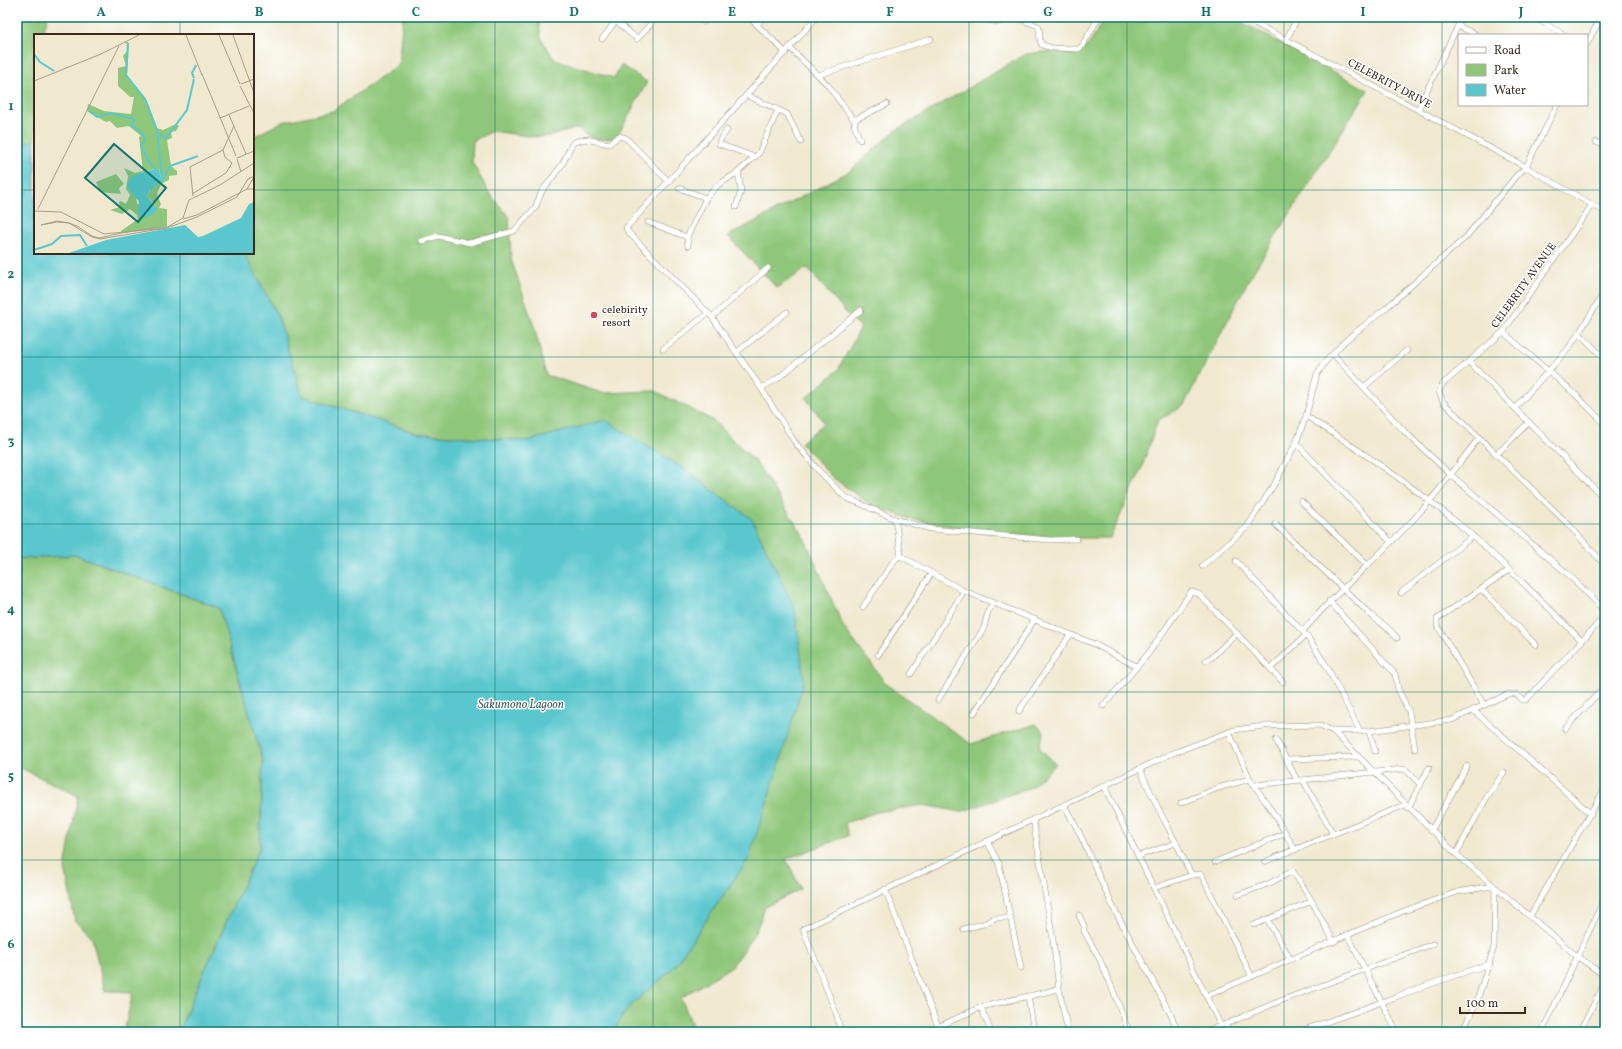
<svg xmlns="http://www.w3.org/2000/svg" width="1622" height="1049" viewBox="0 0 1622 1049" font-family="Vollkorn,serif">
	<style>
		.green { fill: #8fc77a; stroke: #65784c }
		.water { fill: #5ac7ce; stroke: #4a7876 }
		.lines { fill: none; stroke-linecap: round; stroke-linejoin: round }
		.minor-casing { stroke: #968a77; stroke-width: 6 }
		.minor { stroke: #fff; stroke-width: 5 }
		.grid { fill: none; stroke: #0f766e; stroke-width: 1; stroke-opacity: 0.55 }
		.poi-dot { fill: #d1495b; stroke: #fff; stroke-width: 1.5 }
		.labels { text-anchor: middle; stroke-width: 3; stroke-linejoin: round; paint-order: stroke }
		.street-label { font-size: 11px; fill: #3b2a1e; stroke: #fff }
		.poi-label { font-size: 11px; fill: #3b2a1e; stroke: #fff; text-anchor: start }
		.water-label { font-size: 12px; font-style: italic; fill: #46615c; stroke: #fff }
		.inset-river { fill: none; stroke: #5ac7ce; stroke-width: 2 }
		.inset-road { fill: none; stroke: #a89d89; stroke-width: 1 }
		.view { fill: #0f766e; fill-opacity: 0.15; stroke: #0f766e; stroke-width: 2 }
		.inset-edge { fill: none; stroke: #3b2a1e; stroke-width: 2 }
		.neatline { fill: none; stroke: #0f766e; stroke-width: 1.5 }
		.grid-label { font-size: 13px; text-anchor: middle; font-weight: bold; fill: #0f766e }
	</style>
	<rect width="100%" height="100%" fill="#fff"/>
	<filter id="ink" filterUnits="userSpaceOnUse"><feTurbulence type="fractalNoise" baseFrequency=".025" numOctaves="2"/><feDisplacementMap in="SourceGraphic" scale="8" xChannelSelector="R" yChannelSelector="G"/><feConvolveMatrix kernelMatrix="1 2 1 2 8 2 1 2 1" color-interpolation-filters="sRGB"/></filter>
	<filter id="wash" filterUnits="userSpaceOnUse"><feTurbulence type="fractalNoise" baseFrequency=".012" numOctaves="4" result="noise"/><feDisplacementMap in="SourceGraphic" scale="16" xChannelSelector="R" yChannelSelector="G"/><feGaussianBlur stdDeviation="0.9" result="paint"/><feColorMatrix in="noise" values="0 0 0 0 0 0 0 0 0 0 0 0 0 0 0 0 0 1.4 0 .05"/><feComposite in="paint" operator="in"/></filter>
	<g filter="url(#wash)">
		<rect width="100%" height="100%" fill="#f0e9d0"/>
		<g class="green">
			<polygon points="17,17 48,17 42,35 35,35 33,59 35,61 35,141 17,143"/>
			<path d="M 403,17 L 538,17 L 541,38 L 554,59 L 614,78 L 621,65 L 647,82 L 617,137 C 601,141 590,141 578,128 L 550,136 L 535,137 L 492,131 L 473,141 L 472,162 L 489,193 L 509,217 L 511,259 L 534,326 L 546,375 L 602,393 L 655,391 L 712,420 L 755,461 L 803,535 L 844,628 L 887,685 L 971,744 L 1036,724 L 1044,732 L 1039,747 L 1056,764 L 1031,787 L 961,812 L 923,805 L 877,812 L 845,823 L 848,836 L 786,859 L 801,889 L 765,907 L 756,931 L 732,966 L 681,998 L 695,1032 L 612,1032 L 628,1008 L 673,968 L 749,858 L 605,420 L 529,441 L 420,434 L 302,396 L 278,317 L 244,253 L 253,253 L 253,137 L 282,122 L 333,111 L 398,65 Z"/>
			<polygon points="1105,17 1232,17 1368,90 1250,277 1184,405 1172,413 1158,420 1141,470 1110,538 1064,538 977,531 911,519 874,507 832,477 801,443 824,423 806,398 838,370 861,327 848,315 807,268 777,288 728,236 850,171 895,131 1026,54 1054,51 1075,55 1089,44"/>
			<polygon points="76,555 219,608 263,761 260,847 195,992 179,1032 124,1032 133,992 105,991 92,938 75,921 65,868 78,796 17,766 17,559"/>
		</g>
		<polygon class="water" points="35,141 35,253 244,253 278,317 302,396 420,434 528,441 605,420 678,465 752,519 795,610 804,680 781,758 749,858 673,968 628,1008 612,1032 179,1032 195,992 260,847 263,761 219,608 76,555 17,559 17,143"/>
	</g>
	<g filter="url(#ink)">
		<g class="lines">
			<g class="minor-casing">
				<g id="minor">
					<polyline points="749,17 786,53"/>
					<polyline points="817,17 626,228 629,233 712,317 761,388 794,441 818,470 845,497 895,519 931,529 1050,540 1077,539"/>
					<polyline points="963,17 999,22 1009,17"/>
					<path d="M 1014,17 L 1038,26 C 1042,32 1037,39 1042,45 L 1053,48 L 1079,49 L 1082,46 L 1099,17"/>
					<polyline points="1243,17 1526,167 1605,212"/>
					<polyline points="1533,17 1565,35"/>
					<polyline points="616,21 637,39 657,17"/>
					<polyline points="704,22 707,17"/>
					<polyline points="758,24 762,17"/>
					<polyline points="1458,26 1477,35"/>
					<polyline points="602,39 619,17"/>
					<polyline points="1286,40 1298,17"/>
					<polyline points="1587,44 1601,17"/>
					<polyline points="790,48 827,84 853,119 856,119 887,104"/>
					<polyline points="818,75 931,39"/>
					<polyline points="746,95 787,114 801,142"/>
					<polyline points="1418,109 1462,17"/>
					<polyline points="856,119 854,125 860,140"/>
					<polyline points="727,130 719,142 719,144 755,157"/>
					<polyline points="1596,142 1605,146"/>
					<polyline points="679,188 706,198"/>
					<polyline points="1592,205 1503,332 1443,384 1439,391 1443,402 1570,526 1601,561"/>
					<polyline points="736,207 741,191 738,172"/>
					<polyline points="648,222 687,237"/>
					<polyline points="422,241 438,236 470,243 514,231 535,208 542,191 562,165 571,146 574,142 586,139 609,144 619,136 626,138 669,182"/>
					<polyline points="688,246 687,237 706,198 718,185 738,172 759,153 778,110"/>
					<polyline points="712,317 768,268"/>
					<polyline points="1503,332 1575,394 1605,424"/>
					<polyline points="1579,333 1605,359"/>
					<polyline points="663,349 708,313"/>
					<polyline points="737,352 787,312"/>
					<polyline points="1333,354 1405,432 1451,475 1570,576 1605,611"/>
					<polyline points="1469,362 1605,499"/>
					<polyline points="1364,387 1407,350"/>
					<polyline points="761,388 777,379 861,310"/>
					<polyline points="1515,408 1568,349 1579,333 1605,291"/>
					<path d="M 1306,416 C 1358,449 1413,486 1460,525 C 1503,561 1542,602 1582,641"/>
					<polyline points="1296,443 1391,542"/>
					<polyline points="1496,455 1529,422"/>
					<polyline points="1301,501 1367,565"/>
					<polyline points="895,519 901,556 962,590 1094,644 1136,666"/>
					<path d="M 1275,524 L 1373,617 C 1384,626 1388,626 1397,638"/>
					<polyline points="1236,561 1306,635 1326,665 1360,731"/>
					<polyline points="1202,566 1247,527 1275,483 1296,443 1306,416 1317,374 1325,362 1346,340 1386,308 1466,237 1516,176 1526,167 1557,105"/>
					<polyline points="1482,590 1536,645"/>
					<polyline points="1401,593 1473,536"/>
					<polyline points="1329,601 1395,674 1398,689 1409,712 1415,749"/>
					<polyline points="863,607 893,562 898,557 901,556"/>
					<path d="M 1303,631 C 1336,592 1375,560 1410,523 C 1436,497 1456,466 1479,438"/>
					<polyline points="878,655 931,574"/>
					<polyline points="1206,660 1211,658 1237,633"/>
					<polyline points="1271,668 1306,635"/>
					<polyline points="911,674 964,591"/>
					<polyline points="938,700 984,628 988,611 994,603"/>
					<polyline points="1484,705 1437,625 1437,619 1509,570"/>
					<polyline points="1103,706 1148,654 1191,592 1199,594 1283,682"/>
					<polyline points="1473,710 1591,814"/>
					<polyline points="1019,711 1070,635"/>
					<polyline points="974,713 1035,619"/>
					<polyline points="1565,729 1605,686"/>
					<polyline points="1333,731 1369,731 1452,720 1508,694 1516,694 1523,700 1526,700 1605,616"/>
					<polyline points="1369,731 1375,751"/>
					<polyline points="1229,732 1250,779 1276,817 1295,850"/>
					<polyline points="1276,740 1297,780"/>
					<polyline points="1286,759 1357,757"/>
					<path d="M 1140,768 C 1150,794 1163,817 1175,841 C 1181,852 1185,864 1192,875 L 1201,874 L 1252,977"/>
					<polyline points="1303,780 1333,834"/>
					<polyline points="1255,785 1403,769 1406,770 1421,785"/>
					<polyline points="1104,786 1221,1026"/>
					<polyline points="1181,803 1218,788 1250,779"/>
					<polyline points="1064,805 1079,832 1113,907 1171,1015 1178,1032"/>
					<polyline points="1408,808 1429,768"/>
					<polyline points="1033,819 1053,940 1059,989 1068,1032"/>
					<polyline points="1431,831 1467,766"/>
					<polyline points="987,841 999,864 1021,968"/>
					<polyline points="1456,854 1487,797 1504,772"/>
					<polyline points="1138,856 1176,843"/>
					<polyline points="1215,862 1286,833"/>
					<polyline points="1264,862 1405,805"/>
					<polyline points="1154,888 1192,875"/>
					<polyline points="885,889 940,1032"/>
					<polyline points="1238,895 1268,884 1293,871 1309,896 1334,942"/>
					<polyline points="1079,915 1084,926 1084,931 1099,958 1113,990 1129,1032"/>
					<polyline points="1530,916 1605,788"/>
					<polyline points="1267,919 1291,960"/>
					<polyline points="1254,925 1312,901"/>
					<polyline points="963,929 983,924 995,918 1011,918"/>
					<polyline points="1348,936 1397,1032"/>
					<polyline points="1028,996 1034,1032"/>
					<polyline points="1206,996 1401,912 1457,892 1493,886"/>
					<polyline points="981,1007 991,1032"/>
					<polyline points="1226,1024 1228,1032"/>
					<polyline points="841,1032 836,1013 803,929 1173,753 1234,730 1264,726 1320,725 1333,731 1456,854 1578,957 1605,976"/>
					<polyline points="923,1032 938,1027 981,1007 1059,989"/>
					<polyline points="1202,1032 1226,1024 1280,1001 1433,944"/>
					<path d="M 1297,1032 C 1362,1011 1425,984 1490,964"/>
					<polyline points="1462,1032 1477,1001 1494,947 1495,888"/>
					<polyline points="1542,1032 1605,897"/>
					<polyline points="1579,1032 1605,983"/>
				</g>
			</g>
			<use href="#minor" class="minor"/>
		</g>
	</g>
	<path class="grid" d="M 180,17 L 180,35M 338,17 L 338,1032M 495,17 L 495,1032M 653,17 L 653,1032M 811,17 L 811,1032M 969,17 L 969,1032M 1127,17 L 1127,1032M 1284,17 L 1284,1032M 1442,17 L 1442,1032M 17,190 L 35,190M 253,190 L 1605,190M 180,253 L 180,1032M 17,357 L 1605,357M 17,524 L 1605,524M 17,692 L 1605,692M 17,860 L 1605,860"/>
	<circle class="poi-dot" cx="594" cy="315" r="4"/>
	<g class="labels">
		<g class="street-label">
			<text transform="translate(1390 83) rotate(28)" y="4">CELEBRITY DRIVE</text>
			<text transform="translate(1523 285) rotate(-54)" y="4">CELEBRITY AVENUE</text>
		</g>
		<g class="poi-label">
			<text x="602" y="313">celebirity<tspan x="602" dy="13">resort</tspan></text>
		</g>
		<g class="water-label">
			<text x="521" y="708">Sakumono Lagoon</text>
		</g>
	</g>
	<g transform="translate(34 34)">
		<rect width="220" height="220" fill="#f0e9d0"/>
		<path d="M 90,8 L 94,8 L 95,10 L 93,42 L 113,67 L 123,94 L 129,96 L 142,90 L 145,92 L 142,97 L 137,98 L 138,104 L 133,106 L 137,132 L 143,137 L 143,141 L 135,142 L 135,146 L 127,150 L 123,160 L 127,170 L 125,174 L 133,175 L 133,193 L 87,199 L 87,197 L 104,185 L 103,181 L 96,175 L 88,180 L 76,176 L 86,173 L 85,168 L 87,167 L 92,170 L 96,161 L 92,155 L 94,142 L 90,134 L 101,139 L 109,137 L 105,103 L 107,102 L 95,92 L 83,94 L 76,87 L 72,88 L 53,77 L 54,70 L 70,77 L 97,80 L 100,63 L 96,63 L 84,52 L 84,34 L 92,32 L 89,22 L 93,17 L 94,10 ZM 121,135 L 125,136 L 127,144 L 131,145 L 118,153 L 113,162 L 121,171 L 103,170 L 102,162 L 96,158 L 95,147 L 108,138 ZM 82,140 L 90,150 L 85,154 L 87,160 L 66,158 L 62,148 Z" fill="#8fc77a" fill-rule="evenodd"/>
		<path d="M 121,135 L 125,136 L 127,144 L 131,145 L 116,156 L 113,162 L 123,175 L 120,180 L 109,184 L 104,180 L 105,167 L 96,158 L 93,151 L 96,144 L 103,140 ZM 220,168 L 220,219 L 35,219 L 72,206 L 151,191 L 164,203 L 169,202 L 207,184 L 215,170 Z" fill="#5ac7ce"/>
		<path class="inset-river" d="M 94,9 L 92,41 L 111,65 L 123,96 L 128,144M 0,20 L 6,28 L 20,37M 160,44 L 158,39 L 162,31M 55,77 L 63,83 L 76,79 L 100,85 L 98,92 L 109,100 L 111,106 L 107,112 L 116,130 L 123,136M 123,99 L 132,104 L 153,76 L 160,45M 129,145 L 136,132 L 164,122M 0,216 L 18,210 L 27,202 L 46,201 L 53,212"/>
		<path class="inset-road" d="M 152,1 L 168,41M 185,1 L 206,50M 199,1 L 220,59M 168,40 L 195,105M 0,47 L 67,20 L 105,1M 207,50 L 220,45M 206,52 L 220,79M 195,81 L 212,120M 186,84 L 215,72M 195,105 L 202,122M 203,124 L 220,117M 203,125 L 207,138M 198,129 L 191,123 L 189,116 L 200,92M 156,133 L 189,116M 156,133 L 159,162M 213,155 L 220,143M 158,160 L 192,139 L 198,129M 4,175 L 85,12M 0,177 L 27,178 L 70,200 L 133,194 L 163,183 L 203,163 L 214,145 L 220,142M 149,184 L 155,166 L 186,151 L 220,129M 149,185 L 163,181 L 213,155 L 220,155M 132,194 L 119,194 L 113,195 L 88,199 L 65,204 L 58,202 L 43,192 L 35,189 L 23,187 L 7,191 L 23,188 L 35,189 L 58,203 L 66,205 L 132,194 L 149,184"/>
		<path class="view" d="M 80,110 L 132,154 L 104,188 L 51,144 Z"/>
		<rect width="220" height="220" class="inset-edge"/>
	</g>
	<rect width="1622" height="1049" fill="none" stroke="#fff" stroke-width="44"/>
	<rect x="1458" y="34" width="130" height="72" fill="#ffffff" stroke="#b1aaa5"/>
	<rect x="1466" y="47" width="20" height="6" fill="#ffffff" stroke="#b1aaa5"/>
	<text x="1494" y="54" font-size="12" fill="#3b2a1e">Road</text>
	<rect x="1466" y="64" width="20" height="12" fill="#8fc77a" stroke="#b1aaa5"/>
	<text x="1494" y="74" font-size="12" fill="#3b2a1e">Park</text>
	<rect x="1466" y="84" width="20" height="12" fill="#5ac7ce" stroke="#b1aaa5"/>
	<text x="1494" y="94" font-size="12" fill="#3b2a1e">Water</text>
	<path d="M1460 1007v6h65v-6" fill="none" stroke="#3b2a1e" stroke-width="2"/>
	<text x="1466" y="1007" font-size="12" fill="#3b2a1e" stroke="#ffffff" stroke-width="3" paint-order="stroke">100 m</text>
	<rect x="22" y="22" width="1578" height="1005" class="neatline"/>
	<g class="grid-label">
		<text x="101" y="16">A</text>
		<text x="259" y="16">B</text>
		<text x="416" y="16">C</text>
		<text x="574" y="16">D</text>
		<text x="732" y="16">E</text>
		<text x="890" y="16">F</text>
		<text x="1048" y="16">G</text>
		<text x="1206" y="16">H</text>
		<text x="1363" y="16">I</text>
		<text x="1521" y="16">J</text>
		<text x="11" y="110">1</text>
		<text x="11" y="278">2</text>
		<text x="11" y="445">3</text>
		<text x="11" y="613">4</text>
		<text x="11" y="780">5</text>
		<text x="11" y="948">6</text>
	</g>
</svg>
